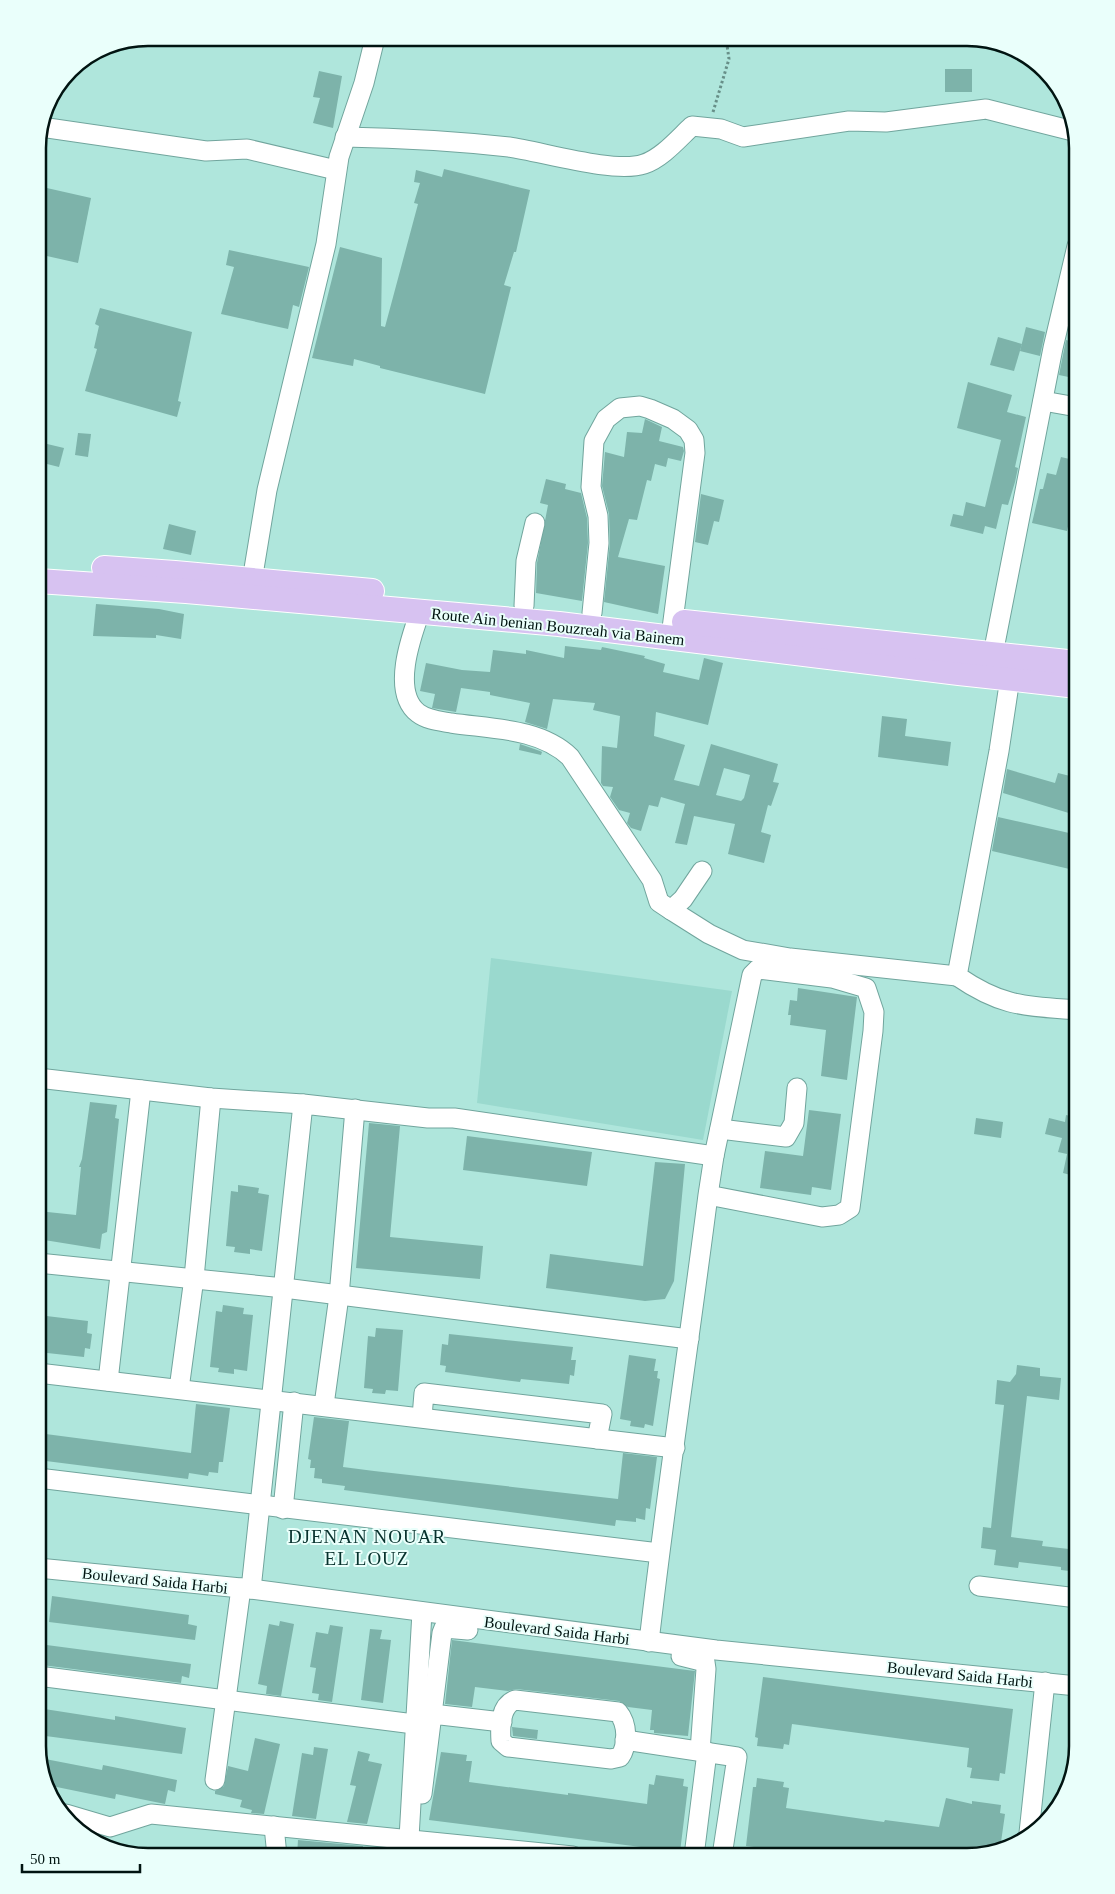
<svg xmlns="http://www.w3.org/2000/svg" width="1115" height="1894" viewBox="0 0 1115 1894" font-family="Georgia,serif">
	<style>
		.built { fill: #9ad9ce }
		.building { fill: #7db3aa; fill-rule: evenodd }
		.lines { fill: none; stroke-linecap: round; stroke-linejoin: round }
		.minor-casing { stroke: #71a59d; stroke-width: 21 }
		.major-casing { stroke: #fff; stroke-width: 26 }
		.path { stroke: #678f88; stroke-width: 3; stroke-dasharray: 2.5 2.5; stroke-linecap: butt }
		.minor { stroke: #fff; stroke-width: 19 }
		.major { stroke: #d7c2f1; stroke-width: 24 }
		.labels { text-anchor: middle; stroke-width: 4; stroke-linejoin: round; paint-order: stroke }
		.street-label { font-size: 16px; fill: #011411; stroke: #eafffb }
		.quarter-label { font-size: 19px; letter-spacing: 1px; fill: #07322d; stroke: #eafffb }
		.rim { fill: none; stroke: #011411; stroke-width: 2.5 }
	</style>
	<rect width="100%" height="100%" fill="#afe6dc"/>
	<polygon class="built" points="491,958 732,991 703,1140 477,1103"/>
	<g class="building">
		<rect x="945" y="69" width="27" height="23"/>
		<polygon points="319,71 342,76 333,128 313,123 320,98 313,97"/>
		<polygon points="444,169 530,190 516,252 514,252 504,285 511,287 485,394 380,368 380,366 354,359 353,366 312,358 340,247 382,258 381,326 385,327 418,204 414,203 420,183 414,182 416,170 442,177"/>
		<polygon points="38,186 91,198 78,263 38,254"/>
		<polygon points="229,250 309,267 299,307 293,305 288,329 221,314 234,267 226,265"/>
		<polygon points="100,308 192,332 178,401 181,402 177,417 85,391 97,349 94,348 99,326 95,324"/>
		<polygon points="1026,327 1045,332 1040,356 1020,351"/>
		<polygon points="998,337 1022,344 1014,371 990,365"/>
		<polygon points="1066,340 1078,343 1078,379 1059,375"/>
		<polygon points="968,382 1012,395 1007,412 1026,417 1015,467 1018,468 1015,482 1008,505 1002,504 996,529 985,526 983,534 950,526 953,514 963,516 966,502 985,507 1001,440 957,428"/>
		<polygon points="645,419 662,427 659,441 683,447 684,451 681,461 668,458 666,467 655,464 651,481 647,480 637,520 629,519 618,557 665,566 658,614 604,602 610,543 609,514 602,486 605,452 624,457 627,432 642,433"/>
		<polygon points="78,433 91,434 88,457 75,455"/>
		<polygon points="43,443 64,448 59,467 39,462"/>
		<polygon points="1061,457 1078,461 1078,514 1071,513 1067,531 1032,523 1040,489 1043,489 1047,473 1056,475"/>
		<polygon points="546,479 566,484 565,489 581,493 587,518 588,543 582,601 536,593 537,563 548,505 540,503"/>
		<polygon points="701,494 724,500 719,522 714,521 708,545 695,542"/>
		<polygon points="169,524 196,531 191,555 163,549"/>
		<polygon points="96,604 159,609 184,614 181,639 156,635 156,638 93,636"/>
		<path d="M 565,646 L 601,650 L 602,647 L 645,656 L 644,658 L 665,664 L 663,672 L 699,680 L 704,658 L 723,663 L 708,725 L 656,712 L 654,736 L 685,745 L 674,780 L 699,786 L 711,744 L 778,764 L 773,782 L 779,783 L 771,806 L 768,805 L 761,832 L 771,835 L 764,863 L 728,854 L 735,824 L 694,816 L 687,845 L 675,843 L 685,804 L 661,797 L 658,807 L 649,805 L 641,831 L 631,828 L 627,823 L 630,813 L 619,810 L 610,797 L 613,787 L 603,786 L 601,783 L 602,746 L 617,748 L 620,716 L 593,710 L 595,703 L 553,699 L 547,729 L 525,722 L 530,703 L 490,695 L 490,692 L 461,688 L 456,712 L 432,708 L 435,694 L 420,691 L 426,663 L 462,670 L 490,672 L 493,650 L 526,654 L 526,650 L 564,658 ZM 724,768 L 750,775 L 744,798 L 741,801 L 716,795 Z"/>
		<polygon points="882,716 907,719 905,736 951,742 948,766 878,757"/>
		<polygon points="520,744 540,751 542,752 541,755 519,750"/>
		<polygon points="1007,769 1055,783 1058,773 1078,778 1078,794 1072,814 1003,793"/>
		<polygon points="998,817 1078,835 1078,871 992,851"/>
		<polygon points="798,988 857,997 847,1080 821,1076 826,1030 790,1025 791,1015 788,1015 790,1000 797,1001"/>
		<polygon points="90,1102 117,1105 115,1118 119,1119 107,1232 102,1234 100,1249 38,1239 38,1211 76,1215 81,1167 79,1167 82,1159"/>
		<polygon points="809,1110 841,1114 831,1190 812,1187 811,1195 760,1188 765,1151 803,1156"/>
		<polygon points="1066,1115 1078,1118 1078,1177 1063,1173 1067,1154 1058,1152 1062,1138 1045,1134 1049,1118 1065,1122"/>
		<polygon points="976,1118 1003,1122 1001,1138 974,1134"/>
		<polygon points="369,1123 400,1126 390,1237 483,1246 480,1279 356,1268"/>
		<polygon points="467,1136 592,1152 587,1186 463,1170"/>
		<polygon points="655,1162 685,1164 674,1281 665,1299 645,1301 546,1288 550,1254 643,1266"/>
		<polygon points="238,1185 259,1188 258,1193 269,1195 262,1251 250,1249 250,1254 234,1252 235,1247 226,1246 231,1191 238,1192"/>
		<polygon points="223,1305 244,1308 243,1314 253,1315 247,1371 234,1369 234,1374 218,1372 219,1368 210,1367 216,1311 222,1312"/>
		<polygon points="38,1315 88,1321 87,1333 92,1334 90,1349 85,1348 84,1357 38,1352"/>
		<polygon points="376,1328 403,1330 398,1391 386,1390 385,1394 372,1393 373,1389 364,1388 368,1336 375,1337"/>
		<polygon points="449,1334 573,1347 571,1360 576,1360 574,1376 570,1375 569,1384 521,1379 520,1382 445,1372 446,1366 440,1365 442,1344 448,1345"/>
		<polygon points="629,1355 656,1359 654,1371 658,1371 657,1378 660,1379 653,1426 645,1424 644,1428 630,1426 631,1421 620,1419"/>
		<polygon points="1017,1365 1040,1368 1040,1376 1061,1378 1059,1400 1027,1396 1011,1537 1043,1541 1042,1546 1078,1550 1078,1572 1061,1570 1061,1567 1019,1562 1018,1568 994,1565 996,1550 981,1548 983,1527 991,1528 1004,1405 995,1404 997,1380 1010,1382 1016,1374"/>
		<polygon points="196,1404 230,1408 223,1462 219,1462 218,1473 209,1472 208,1476 189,1473 188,1479 38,1460 38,1433 191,1453"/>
		<polygon points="314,1417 349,1421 343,1467 374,1471 618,1499 623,1453 657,1457 650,1509 646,1508 645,1520 636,1518 636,1522 616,1520 615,1526 344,1490 345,1486 322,1483 322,1479 314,1478 315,1468 310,1468 311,1460 308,1459"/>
		<polygon points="52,1596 189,1615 188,1624 197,1626 195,1640 49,1622"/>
		<polygon points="280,1621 294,1624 281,1696 266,1694 267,1686 258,1684 269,1624 279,1626"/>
		<polygon points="330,1625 343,1627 332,1702 318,1700 319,1694 312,1693 316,1668 310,1667 316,1632 328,1634"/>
		<polygon points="370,1629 382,1630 380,1639 391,1640 383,1703 361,1700"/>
		<polygon points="452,1640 695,1671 688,1736 654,1733 654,1730 650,1730 652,1710 628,1707 619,1701 516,1689 508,1691 475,1687 472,1707 445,1704"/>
		<polygon points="39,1644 191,1664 189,1678 182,1676 181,1683 42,1665 43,1657 38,1657"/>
		<polygon points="763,1677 1013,1709 1005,1774 1000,1773 999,1781 970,1778 972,1768 967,1767 969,1748 792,1724 789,1745 784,1744 783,1749 757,1746 758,1738 755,1737"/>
		<polygon points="38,1708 115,1720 115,1716 186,1728 182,1754 38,1735"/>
		<polygon points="512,1727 538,1730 537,1739 513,1736"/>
		<polygon points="255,1738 280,1744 264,1814 251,1813 252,1810 240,1807 242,1800 215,1794 215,1791 224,1786 228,1766 248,1771"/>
		<polygon points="314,1747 328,1749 316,1819 292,1816 302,1753 313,1755"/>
		<polygon points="358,1751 370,1754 368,1761 382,1764 367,1824 347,1822 356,1786 350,1785"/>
		<polygon points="441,1752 467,1755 466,1761 472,1761 469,1782 568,1795 568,1793 647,1804 649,1784 654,1785 656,1775 684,1779 683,1786 688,1787 680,1852 429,1820"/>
		<polygon points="40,1758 102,1770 103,1765 177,1780 175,1792 168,1790 165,1804 116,1794 115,1799 47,1785"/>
		<polygon points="757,1778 784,1782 783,1787 789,1788 786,1808 884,1822 885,1820 939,1827 946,1798 972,1804 972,1801 1001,1805 1000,1813 1005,1814 1000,1849 966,1856 824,1856 746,1846 753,1787 756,1787"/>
		<polygon points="298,1840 363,1846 361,1856 297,1856"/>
	</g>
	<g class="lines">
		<g class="minor-casing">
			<g id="minor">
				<polyline points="41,127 206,151 247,149 336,170"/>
				<path d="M 345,137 C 400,138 454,141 509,147 C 543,152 615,174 644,164 C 662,158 678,139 692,126 L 721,129 L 743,137 L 849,121 L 886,122 L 986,109 L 1073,131"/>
				<polyline points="1043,401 1077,407"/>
				<polyline points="250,593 267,490 326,244 339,157 364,83 375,38"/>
				<polyline points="524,606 526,561 535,523"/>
				<path d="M 420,612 C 411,637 391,692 418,713 C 427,720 440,721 451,723 C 491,729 540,728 570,757 L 652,880 L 659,902 L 671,910 L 683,899 L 702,871"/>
				<polyline points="592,613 599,543 598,516 591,487 594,441 606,419 620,408 640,406 650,409 673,419 688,430 694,440 695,453 671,636"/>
				<polyline points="993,654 1053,348 1077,246"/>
				<path d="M 1010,678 L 999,751 L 957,976 C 1002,1007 1025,1006 1077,1010"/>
				<polyline points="671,910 709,934 743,950 790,958 957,976"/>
				<polyline points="38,1078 211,1098 303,1104"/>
				<polyline points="720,1129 786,1137 794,1123 797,1088"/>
				<polyline points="38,1263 284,1288 689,1339"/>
				<polyline points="38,1373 675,1448"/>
				<polyline points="108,1381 141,1090"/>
				<polyline points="179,1389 194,1278 211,1098"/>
				<polyline points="324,1405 339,1296 355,1109"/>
				<polyline points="422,1417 424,1393 602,1414 597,1439"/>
				<polyline points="38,1478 659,1553"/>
				<polyline points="283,1509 294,1402"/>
				<polyline points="38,1568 251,1589 716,1650 1077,1686"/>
				<polyline points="979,1586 1077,1598"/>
				<polyline points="251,1589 303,1104 428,1118 454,1118 714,1156"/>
				<path d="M 649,1642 C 666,1493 689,1344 708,1195 L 714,1156 L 752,975 L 758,969 L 832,978 L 866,988 L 874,1012 L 873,1031 L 850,1208 L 839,1215 L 822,1217 L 708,1195"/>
				<polyline points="681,1656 705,1662 706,1669 700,1751"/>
				<polyline points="38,1676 414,1724"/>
				<path d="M 515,1700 L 618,1712 C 628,1724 628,1745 620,1757 L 611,1759 L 508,1747 L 501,1741 C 500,1726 500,1706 515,1700 Z"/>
				<polyline points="432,1714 442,1633 444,1628 468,1630"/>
				<polyline points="625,1740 737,1757 722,1856"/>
				<polyline points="215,1780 241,1588"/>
				<polyline points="422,1794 432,1714 502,1722"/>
				<polyline points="66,1814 110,1827 151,1814 573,1856"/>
				<polyline points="274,1826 277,1856"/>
				<polyline points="1029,1833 1045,1682"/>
				<polyline points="409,1838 422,1612"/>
				<polyline points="694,1856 707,1752"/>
			</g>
		</g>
		<g class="major-casing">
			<g id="major">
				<polyline points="104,568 175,573 372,591"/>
				<polyline points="38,581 186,591 559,624 959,673 1077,686"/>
				<polyline points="684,622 1077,663"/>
			</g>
		</g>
		<polyline class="path" points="713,112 729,59 726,38"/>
		<use href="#minor" class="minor"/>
		<use href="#major" class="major"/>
	</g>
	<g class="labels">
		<g class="street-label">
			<text transform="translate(558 626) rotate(6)" y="6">Route Ain benian Bouzreah via Bainem</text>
			<text transform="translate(155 1580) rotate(6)" y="6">Boulevard Saida Harbi</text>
			<text transform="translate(557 1630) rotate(7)" y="6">Boulevard Saida Harbi</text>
			<text transform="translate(960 1674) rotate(6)" y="6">Boulevard Saida Harbi</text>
		</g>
		<g class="quarter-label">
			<text x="367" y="1543">DJENAN NOUAR<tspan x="367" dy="22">EL LOUZ</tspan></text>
		</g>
	</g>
	<path d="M0 0H1115V1894H0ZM148 46H967A102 102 0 0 1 1069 148V1746A102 102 0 0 1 967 1848H148A102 102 0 0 1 46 1746V148A102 102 0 0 1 148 46Z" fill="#eafffb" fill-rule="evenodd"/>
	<path class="rim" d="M148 46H967A102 102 0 0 1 1069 148V1746A102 102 0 0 1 967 1848H148A102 102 0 0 1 46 1746V148A102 102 0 0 1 148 46Z"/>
	<path d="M22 1864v8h118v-8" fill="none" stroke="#011411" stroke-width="2.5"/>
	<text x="30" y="1864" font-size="15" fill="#011411" stroke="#eafffb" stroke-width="4" paint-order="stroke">50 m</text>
</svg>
